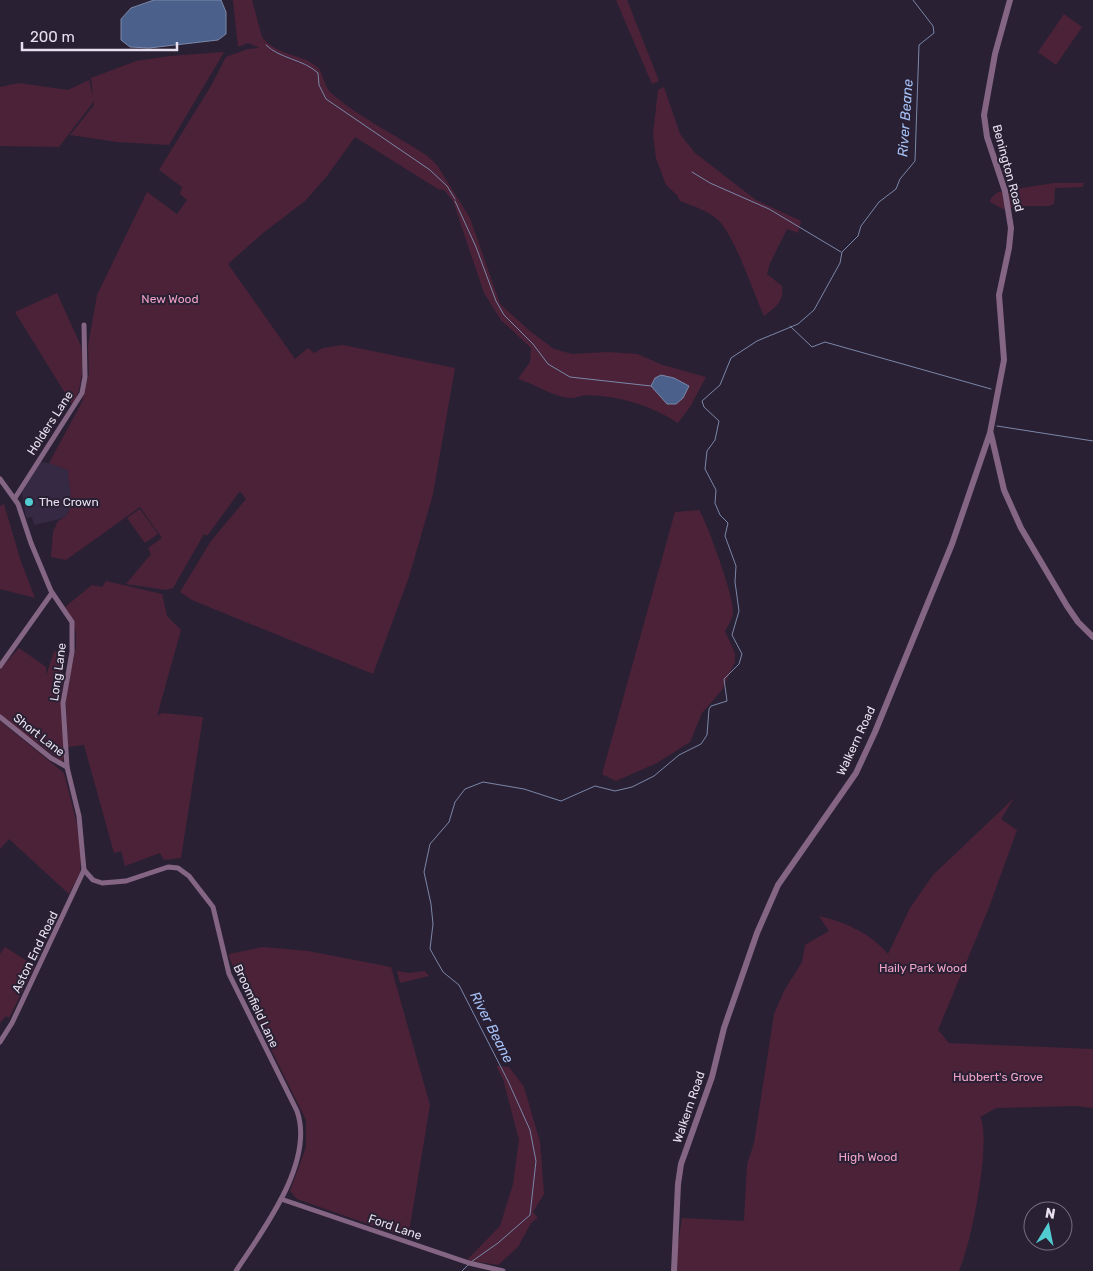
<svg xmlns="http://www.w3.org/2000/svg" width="1093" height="1271" viewBox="0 0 1093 1271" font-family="Rubik,sans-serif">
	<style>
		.built { fill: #362943 }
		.green { fill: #4c2238 }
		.water { fill: #4b608a; stroke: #7a87a8 }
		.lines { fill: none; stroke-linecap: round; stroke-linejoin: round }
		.stream { stroke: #7a87a8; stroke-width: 1 }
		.minor { stroke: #846583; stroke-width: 5 }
		.tertiary { stroke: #846583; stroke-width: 6 }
		.poi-dot { fill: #51ccd1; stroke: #2a2034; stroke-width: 2 }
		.labels { text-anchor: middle; stroke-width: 4; stroke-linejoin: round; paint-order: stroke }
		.street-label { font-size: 12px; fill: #e7e1ef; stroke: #2a2034 }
		.park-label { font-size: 12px; fill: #f0a3c9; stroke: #2a2034 }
		.poi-label { font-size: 12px; fill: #e7e1ef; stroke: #2a2034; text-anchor: start }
		.water-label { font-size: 14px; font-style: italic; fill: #a4c0f5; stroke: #2a2034 }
	</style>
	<rect width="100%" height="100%" fill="#2a2034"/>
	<polygon class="built" points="39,462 49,463 68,470 72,506 64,518 34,525 32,517 26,518 22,492"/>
	<g class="green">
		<path d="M 233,0 L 252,0 L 262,37 C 277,56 299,53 316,66 C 324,72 323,85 330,92 C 355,115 397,136 426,155 L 437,165 L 470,218 L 500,304 L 531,332 L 554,349 L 572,354 L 608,352 L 637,354 L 663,365 L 706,377 L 690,407 L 678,423 C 651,405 619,396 587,395 C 582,395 577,398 572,398 C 555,398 535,384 518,379 L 530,362 L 531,348 L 501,320 L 484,293 L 453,201 L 444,190 L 438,189 L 355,137 L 327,176 L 305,201 L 263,233 L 228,264 L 295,359 L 308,348 L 314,353 L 323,348 L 343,345 L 455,368 L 433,494 L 409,577 L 373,674 L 192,600 L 180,592 L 211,541 L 246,499 L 240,491 L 207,536 L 204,534 L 173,588 L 166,590 L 126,584 L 151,554 L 148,548 L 162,538 L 140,507 L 66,560 L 51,557 L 53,532 L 58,521 C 79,512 68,488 68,470 L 49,463 L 82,402 L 89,373 L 88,346 L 97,295 L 147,192 L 177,214 L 187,200 L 180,194 L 182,187 L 159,170 L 211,86 L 226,57 L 248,49 L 260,48 L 248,43 L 238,47 Z"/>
		<polygon points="616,0 627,0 659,81 652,84"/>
		<polygon points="1064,14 1082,27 1056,65 1038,52"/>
		<polygon points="224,52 169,145 117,142 70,135 94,105 91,78 136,61 170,56"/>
		<polygon points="89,80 94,101 59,147 0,146 0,87 19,83 68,90"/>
		<path d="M 664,87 L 680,134 L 695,153 L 756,200 L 801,221 L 798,233 L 787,229 L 770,263 L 767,274 L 782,286 C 784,302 776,307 764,316 C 753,292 735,236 718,220 C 707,210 693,206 680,201 L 677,195 L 666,185 L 656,158 L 653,134 L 658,90 Z"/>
		<polygon points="1054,183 1084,183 1083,187 1055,188 1054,204 1049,206 1018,206 1003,209 990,202 991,198 998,192"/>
		<path d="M 57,293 L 81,346 C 84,369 82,385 73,406 L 15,312 Z"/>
		<polygon points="4,504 21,562 35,598 0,589 0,506"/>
		<polygon points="140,509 158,534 145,543 127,518"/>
		<path d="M 699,510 C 707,522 734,597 733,610 C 733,618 729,624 725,631 L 735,653 L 735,662 L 722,690 L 702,713 L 690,742 L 657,763 L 616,781 L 602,774 L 675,512 Z"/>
		<path d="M 106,581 L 162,594 L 167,616 L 181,630 L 157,716 L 162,713 L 203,717 L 181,858 L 164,860 L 160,853 L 125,866 L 121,851 L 114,853 L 84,745 L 68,747 C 68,731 66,716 66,700 C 67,665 89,640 65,607 L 92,585 L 102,587 Z"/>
		<path d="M 19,648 L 46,667 L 46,676 L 54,651 L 67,655 L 59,680 L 54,679 L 63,683 C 57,709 69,735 63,762 L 0,716 L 0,669 Z"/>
		<polygon points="0,721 64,773 77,824 81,858 80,873 69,894 9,839 0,849"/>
		<path d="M 1014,798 L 1001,819 L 1017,830 L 988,910 L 938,1030 L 949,1043 L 1093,1049 L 1093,1108 L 1075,1106 L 996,1108 L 980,1117 C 992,1140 971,1246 959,1271 L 674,1271 L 682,1218 L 744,1221 L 747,1165 L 754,1143 L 774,1014 L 784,991 L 802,962 L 805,945 L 829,931 L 819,916 C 845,922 870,933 888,954 L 910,908 L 933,875 Z"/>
		<polygon points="5,947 35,966 9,1018 6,1016 0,1023 0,954"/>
		<polygon points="263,947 308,951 391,967 430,1105 408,1238 297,1199 290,1191 306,1147 306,1120 256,1019 229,957 229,954"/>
		<polygon points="397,971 409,973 425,971 429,976 400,983"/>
		<polygon points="496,1066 509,1067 524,1087 540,1142 544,1194 533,1212 538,1218 531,1223 518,1247 498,1265 467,1260 500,1226 513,1184 519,1140 503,1079"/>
	</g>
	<g class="water">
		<polygon points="154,0 221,0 226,12 226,34 218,40 149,48 130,47 121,40 121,19 131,8"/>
		<polygon points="661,375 674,378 689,386 683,398 676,404 667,404 651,386 655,378"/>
	</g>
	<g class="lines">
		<g class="stream">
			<path d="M 266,45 C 280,59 303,59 318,73 L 319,85 L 326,99 L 430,170 L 447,186 L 455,199"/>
			<polyline points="692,172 710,183 769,209 841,252"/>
			<polyline points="455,201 476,247 496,301 504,315 533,344 548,364 570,377 651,386"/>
			<polyline points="790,326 812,347 825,342 991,389"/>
			<polyline points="997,426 1093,441"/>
			<polyline points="471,1262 498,1243 530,1215 536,1161 530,1130 508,1081 459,985 443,972 430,949 433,924 431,904 424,872 430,844 449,822 455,802 465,789 483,782 524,789 561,801 595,786 615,791 632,787 654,776 679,755 701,744 707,735 709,709 711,706 727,701 724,679 739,664 742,654 732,635 739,611 735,582 736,566 725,536 728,523 720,515 715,503 716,490 705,469 707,451 715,440 719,421 704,407 702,401 720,385 731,358 757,341 798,324 814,310 840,263 842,252 858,236 861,226 879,202 896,189 900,179 915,161 919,45 934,33 933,26 913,0"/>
			<polyline points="462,1271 468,1265"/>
		</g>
		<g class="minor">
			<polyline points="0,479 18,504 31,543 51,591 72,622 72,652 63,703 67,767 79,816 84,870"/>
			<polyline points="15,498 82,393 85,377 84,325"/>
			<polyline points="0,666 52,593"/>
			<polyline points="0,717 51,758 67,767"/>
			<path d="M 84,870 L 93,880 L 102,883 L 126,881 L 168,867 L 178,868 L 189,876 L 213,907 L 229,974 L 297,1111 C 315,1162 263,1230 236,1271"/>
			<polyline points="0,1042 12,1023 84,870"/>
			<polyline points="281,1199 469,1263 503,1271"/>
		</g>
		<g class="tertiary">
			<polyline points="991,434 1004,490 1021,528 1067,606 1078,622 1093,637"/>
			<polyline points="674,1271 678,1184 681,1164 712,1077 724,1028 757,933 778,885 856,773 875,732 952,544 990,433 1004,360 999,295 1009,248 1011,228 1005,191 987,137 984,115 995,54 1010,0"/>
		</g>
	</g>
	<circle class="poi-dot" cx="29" cy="502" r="5"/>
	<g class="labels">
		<g class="street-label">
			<text transform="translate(1008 168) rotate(75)" y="4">Benington Road</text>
			<text transform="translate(50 423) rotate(-57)" y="4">Holders Lane</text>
			<text transform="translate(58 672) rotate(-82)" y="4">Long Lane</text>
			<text transform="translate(39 735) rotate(38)" y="4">Short Lane</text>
			<text transform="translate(856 741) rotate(-65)" y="4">Walkern Road</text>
			<text transform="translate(35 952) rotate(-64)" y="4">Aston End Road</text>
			<text transform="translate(256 1006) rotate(65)" y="4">Broomfield Lane</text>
			<text transform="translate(689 1107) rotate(-71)" y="4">Walkern Road</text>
			<text transform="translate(395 1227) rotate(19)" y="4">Ford Lane</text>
		</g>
		<g class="park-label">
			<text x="170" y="303">New Wood</text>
			<text x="923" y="972">Haily Park Wood</text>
			<text x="998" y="1081">Hubbert's Grove</text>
			<text x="868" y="1161">High Wood</text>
		</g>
		<g class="poi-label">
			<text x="39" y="506">The Crown</text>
		</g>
		<g class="water-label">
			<text transform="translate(905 118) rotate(-86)" y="5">River Beane</text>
			<text transform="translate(492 1027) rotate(63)" y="5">River Beane</text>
		</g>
	</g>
	<g transform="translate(1048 1226) rotate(10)"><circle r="24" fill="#2a2034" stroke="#766d7f"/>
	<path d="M0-4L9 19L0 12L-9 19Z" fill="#51ccd1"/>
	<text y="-8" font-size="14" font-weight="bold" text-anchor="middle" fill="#e7e1ef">N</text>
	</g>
	<path d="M22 42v8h155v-8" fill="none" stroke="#e7e1ef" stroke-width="2.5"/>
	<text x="30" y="42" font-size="15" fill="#e7e1ef" stroke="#2a2034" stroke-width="4" paint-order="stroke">200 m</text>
</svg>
